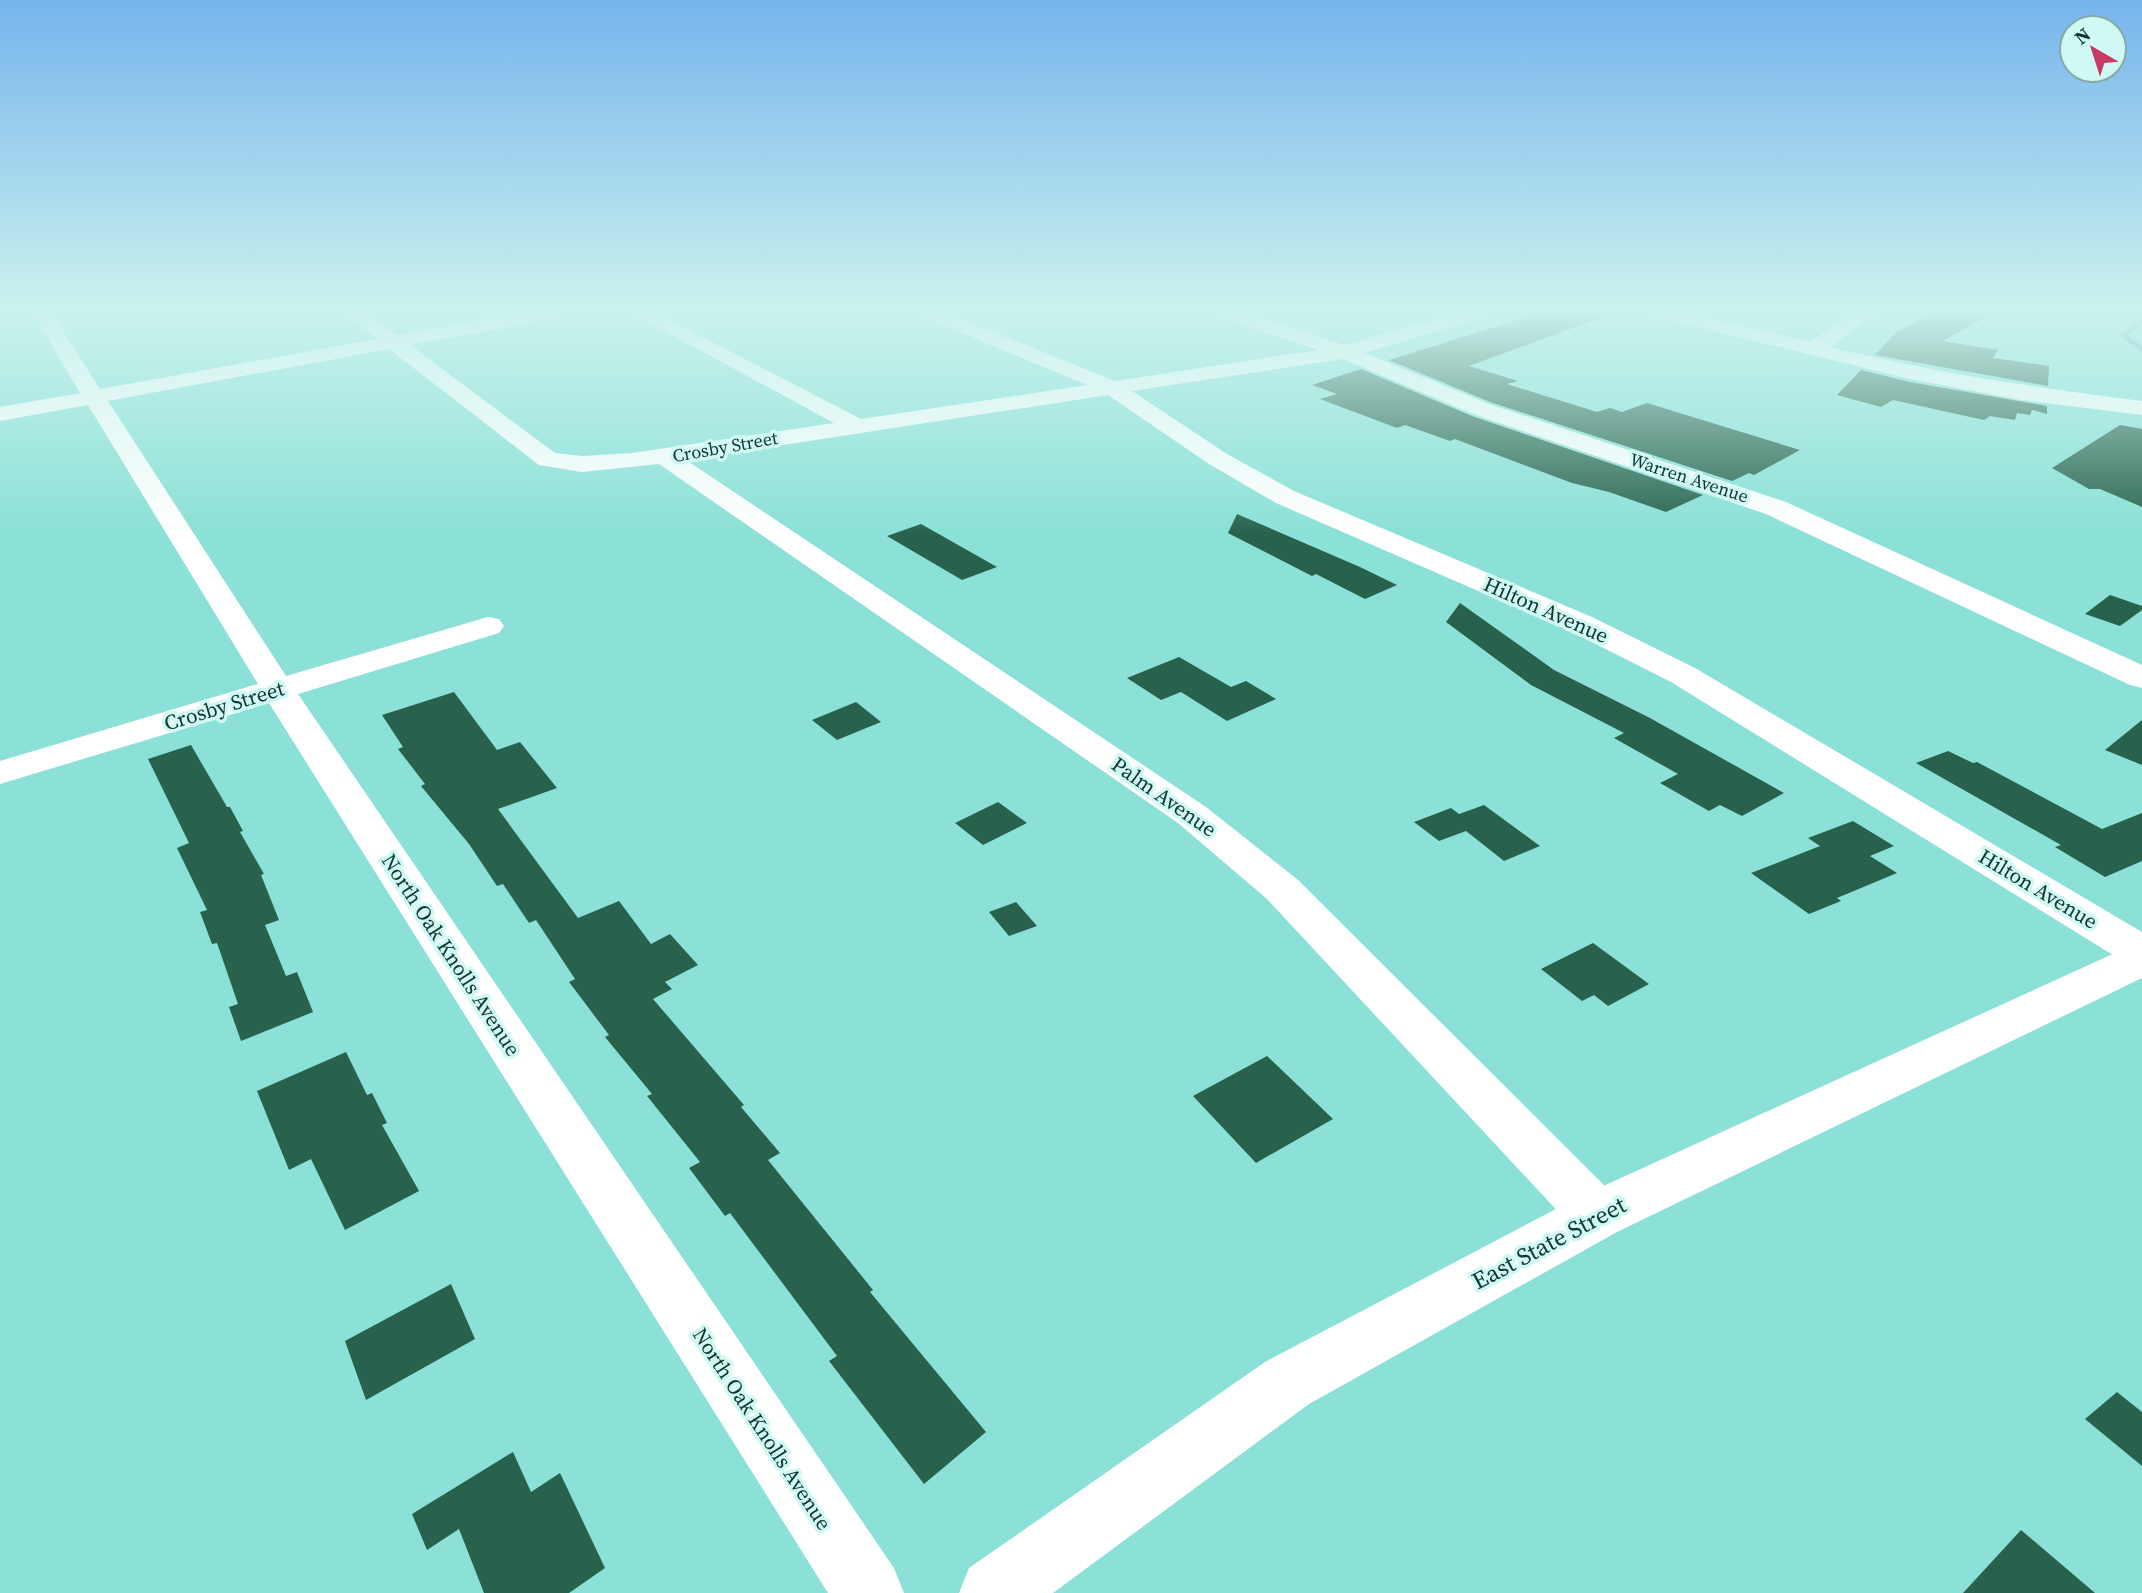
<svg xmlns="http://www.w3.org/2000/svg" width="2142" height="1593" viewBox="0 0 2142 1593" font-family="'Source Serif 4',serif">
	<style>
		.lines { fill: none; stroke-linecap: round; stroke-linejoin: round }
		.stream { stroke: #508eba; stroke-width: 5 }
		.building { fill: #28624d }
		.minor { fill: #fff; fill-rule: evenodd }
		.major { fill: #fff; fill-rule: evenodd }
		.labels { text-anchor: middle; stroke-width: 7; stroke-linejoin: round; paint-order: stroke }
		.far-street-label { font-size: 18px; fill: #113632; stroke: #d1f9f4 }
		.street-label { font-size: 21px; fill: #113632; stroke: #d1f9f4 }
		.near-street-label { font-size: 24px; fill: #113632; stroke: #d1f9f4 }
	</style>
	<rect width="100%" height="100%" fill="#8be1d7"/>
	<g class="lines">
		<polyline class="stream" points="2142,321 2123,335 2142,349"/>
	</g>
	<g class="building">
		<polygon points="1544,312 1607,312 1608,315 1469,366 1518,381 1507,384 1597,412 1610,408 1622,412 1647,403 1800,450 1754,475 1749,473 1732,481 1490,402 1389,360"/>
		<polygon points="1932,312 1996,312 1942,341 1998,350 1993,358 2049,366 2048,386 1875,355 1895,333"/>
		<polygon points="1361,369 1472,416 1703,495 1666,512 1609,492 1572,483 1455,439 1450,441 1405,425 1397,428 1320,399 1337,394 1312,385"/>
		<polygon points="1861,370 1910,382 2047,406 2047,414 2032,410 2030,415 2017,413 2015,420 1990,416 1984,420 1893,400 1881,407 1837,395"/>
		<polygon points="2120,425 2142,429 2142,507 2100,489 2089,489 2052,468"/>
		<polygon points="1237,514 1360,567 1397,585 1365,599 1316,574 1312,576 1228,533"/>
		<polygon points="921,524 997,567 962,580 887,536"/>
		<polygon points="2110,595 2142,606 2142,610 2120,626 2085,614"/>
		<polygon points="1460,603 1554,670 1650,718 1784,793 1742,816 1720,805 1709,811 1660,783 1678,774 1614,738 1624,733 1531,685 1446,622"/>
		<polygon points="1179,657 1231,687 1246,681 1276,699 1227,721 1181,692 1161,700 1127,678"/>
		<polygon points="454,692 497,750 520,742 557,788 498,809 578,918 619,901 651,944 670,934 698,965 665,982 672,989 653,999 744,1105 741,1107 780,1153 768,1160 873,1290 870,1292 986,1432 924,1484 829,1361 837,1356 730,1213 725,1216 689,1168 700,1162 647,1096 652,1094 605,1037 609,1035 569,982 575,979 536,920 529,923 503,884 497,886 469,844 421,786 425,784 398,749 403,747 382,715"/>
		<polygon points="856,702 881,722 837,740 812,720"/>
		<polygon points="2142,720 2142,765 2105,750"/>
		<polygon points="191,745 227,807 230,807 243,831 240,832 264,874 261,875 279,920 265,925 286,976 297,972 313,1012 241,1041 229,1007 238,1004 217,943 212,944 200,912 207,910 177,848 189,843 148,759"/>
		<polygon points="1948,751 1973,763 1977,762 2102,829 2142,813 2142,861 2105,877 2055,847 2061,845 1916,763"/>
		<polygon points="998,802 1027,823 983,845 955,823"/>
		<polygon points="1484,805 1540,846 1504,861 1466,831 1439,841 1414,822 1451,808 1459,814"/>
		<polygon points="1853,821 1894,846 1870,856 1897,873 1837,898 1841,901 1809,914 1751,873 1820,846 1808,838"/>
		<polygon points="1016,902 1037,926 1009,936 989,912"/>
		<polygon points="1593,943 1649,984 1608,1006 1594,995 1582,1001 1541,969"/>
		<polygon points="346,1052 367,1095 372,1093 387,1123 382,1125 419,1191 345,1230 311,1159 289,1170 257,1091"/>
		<polygon points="1267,1056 1333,1119 1256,1163 1193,1096"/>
		<polygon points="451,1284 475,1339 366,1400 345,1341"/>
		<polygon points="2117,1392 2142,1412 2142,1466 2085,1419"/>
		<polygon points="513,1452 531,1492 560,1473 605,1568 569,1593 484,1593 459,1529 427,1550 412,1514"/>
		<polygon points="2021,1530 2095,1593 1963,1593"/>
	</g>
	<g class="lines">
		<g class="minor">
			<polygon points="32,312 51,312 100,389 377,339 345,312 366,312 397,335 524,312 566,312 557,318 410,345 555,453 582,456 632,453 834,423 630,312 654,312 861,419 1087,385 921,316 919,312 945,312 1115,381 1318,350 1216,316 1214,312 1243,312 1345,345 1459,312 1489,312 1487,316 1365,353 1489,404 1786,502 2142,665 2142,688 2130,685 1766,514 1473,414 1343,359 1132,391 1227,454 1294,491 1592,617 1695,668 2142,932 2142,967 2126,963 1671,682 1570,631 1276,503 1209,464 1108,395 686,460 1206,807 1297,879 1617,1198 1625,1215 1617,1232 1597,1238 1577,1232 1267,899 1178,823 659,464 582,472 539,465 389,349 108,401 286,676 488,617 499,619 504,626 499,633 298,694 894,1568 904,1593 828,1593 269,703 0,784 0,761 258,684 88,405 0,421 0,407 80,393"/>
			<path d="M 1650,312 L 1684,312 L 1810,342 L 1856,312 L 1878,312 L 1830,347 C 1933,372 2036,388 2142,401 L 2142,415 L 2021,400 L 1910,379 L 1652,316 Z"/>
		</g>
		<polygon class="major" points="2142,944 2142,978 1617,1232 1309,1404 1053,1593 959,1593 969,1568 1265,1362 1577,1198 2126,948"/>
	</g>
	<linearGradient id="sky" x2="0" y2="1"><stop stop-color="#76b4ed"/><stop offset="0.58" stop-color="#cbf2ed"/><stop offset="1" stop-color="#cbf2ed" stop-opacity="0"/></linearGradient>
	<rect width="2142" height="535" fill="url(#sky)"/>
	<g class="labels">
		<g class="far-street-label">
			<text transform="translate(725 447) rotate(-10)" y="6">Crosby Street</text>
			<text transform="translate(1689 478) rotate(18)" y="6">Warren Avenue</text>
		</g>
		<g class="street-label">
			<text transform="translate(1546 610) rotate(24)" y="7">Hilton Avenue</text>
			<text transform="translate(224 706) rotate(-17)" y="7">Crosby Street</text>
			<text transform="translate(1164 797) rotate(35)" y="7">Palm Avenue</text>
			<text transform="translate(2038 889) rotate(31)" y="7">Hilton Avenue</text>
			<text transform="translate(451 955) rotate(57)" y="7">North Oak Knolls Avenue</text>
			<text transform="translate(762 1429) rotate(57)" y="7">North Oak Knolls Avenue</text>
		</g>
		<g class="near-street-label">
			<text transform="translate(1549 1243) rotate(-28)" y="8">East State Street</text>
		</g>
	</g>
	<g transform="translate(2093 49) rotate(321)"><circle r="33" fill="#d1f9f4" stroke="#84aba6" stroke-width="2"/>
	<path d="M0-5L12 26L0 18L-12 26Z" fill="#c93b67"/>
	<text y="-10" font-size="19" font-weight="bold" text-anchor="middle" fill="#113632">N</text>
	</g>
</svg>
